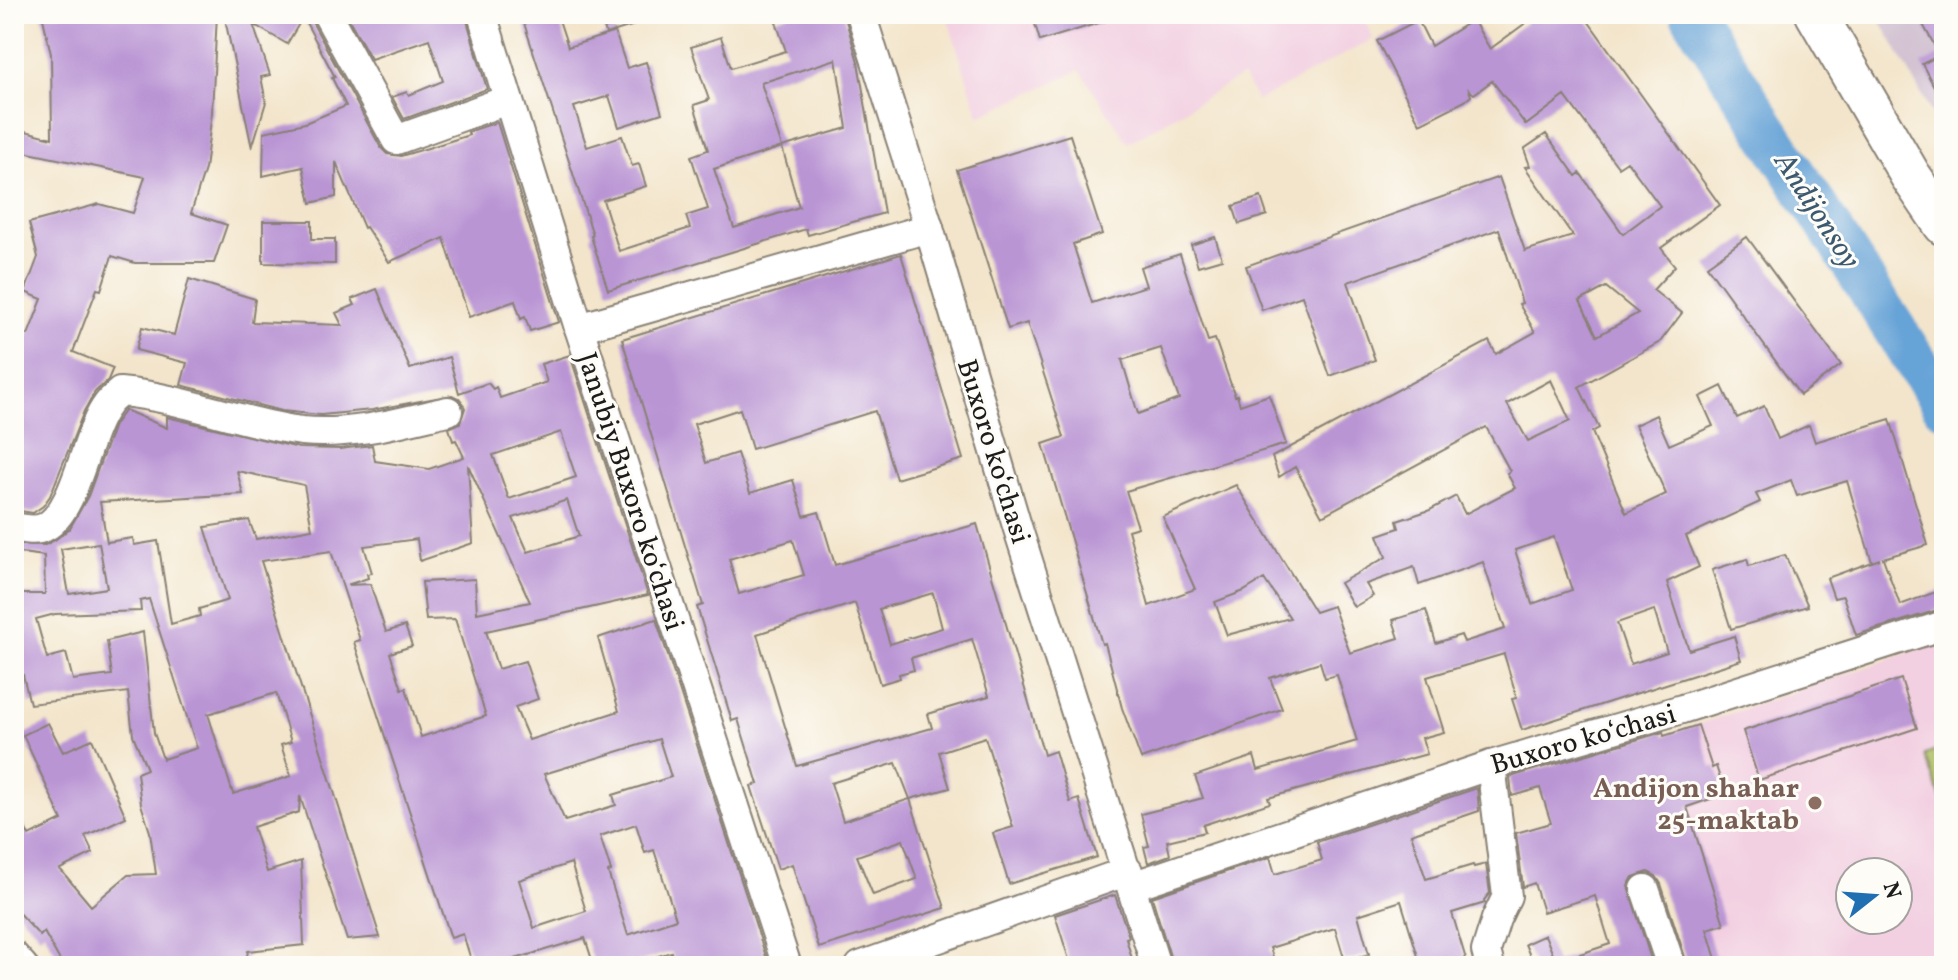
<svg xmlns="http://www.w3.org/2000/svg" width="1958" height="980" viewBox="0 0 1958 980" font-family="Vollkorn,serif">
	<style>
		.built { fill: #f2cfe1; fill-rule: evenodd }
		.industrial { fill: #cfbdcf }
		.green { fill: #aebe61; stroke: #656d3e; stroke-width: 2 }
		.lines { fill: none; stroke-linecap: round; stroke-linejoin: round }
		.river { stroke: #66a3d7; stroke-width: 44 }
		.building { fill: #ba95d4; fill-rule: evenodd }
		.street-casing { stroke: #888074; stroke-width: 32 }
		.secondary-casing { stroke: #888074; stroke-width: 44 }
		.street { stroke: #fff; stroke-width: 28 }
		.secondary { stroke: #fff; stroke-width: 40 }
		.education-dot { fill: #8d6e63; stroke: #fdfcf7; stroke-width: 3 }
		.labels { text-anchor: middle; stroke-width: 6; stroke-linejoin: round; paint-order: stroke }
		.street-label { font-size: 28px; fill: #1c1c1c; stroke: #fdfcf7 }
		.education-label { font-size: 28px; font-weight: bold; fill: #785e54; stroke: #fdfcf7; text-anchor: end }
		.water-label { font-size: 30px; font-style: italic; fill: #3d5970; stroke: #fdfcf7 }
	</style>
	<rect width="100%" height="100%" fill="#fdfcf7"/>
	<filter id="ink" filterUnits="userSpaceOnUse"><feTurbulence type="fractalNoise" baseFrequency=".0125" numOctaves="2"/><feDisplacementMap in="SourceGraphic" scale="16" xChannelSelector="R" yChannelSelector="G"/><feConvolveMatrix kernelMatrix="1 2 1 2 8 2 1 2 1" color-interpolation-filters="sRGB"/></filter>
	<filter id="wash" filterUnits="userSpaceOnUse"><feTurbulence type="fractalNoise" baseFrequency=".006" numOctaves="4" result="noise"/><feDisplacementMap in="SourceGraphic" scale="32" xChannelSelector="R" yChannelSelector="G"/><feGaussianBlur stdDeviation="1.8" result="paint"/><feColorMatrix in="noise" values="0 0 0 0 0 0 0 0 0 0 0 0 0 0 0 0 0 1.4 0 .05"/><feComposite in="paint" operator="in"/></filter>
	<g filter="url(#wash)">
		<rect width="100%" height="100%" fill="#f3e5cb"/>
		<g class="built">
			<polygon points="946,14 1363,14 1373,39 1257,101 1242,76 1128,143 1080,70 979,116"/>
			<path d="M 1944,641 L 1944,966 L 1718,966 L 1706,930 L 1724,924 L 1664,736 ZM 1850,872 L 1898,872 L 1898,920 L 1850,920 Z"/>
		</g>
		<polygon class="industrial" points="1877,14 1944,14 1944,135"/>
		<polygon class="green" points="1944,748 1944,807 1925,755"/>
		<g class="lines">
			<polyline class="river" points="1692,14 1944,406"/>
		</g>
		<g id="blocks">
			<g class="building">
				<polygon points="42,14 217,14 212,112 205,169 191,213 227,225 214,263 135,263 112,256 101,290 97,289 73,352 113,368 108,380 95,392 84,411 50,496 43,506 33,513 14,510 14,470 20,454 14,451 14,329 28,335 42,299 25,292 38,257 29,223 99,204 133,213 145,177 14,150 14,128 52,138 51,54"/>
				<polygon points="224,14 310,14 312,22 381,148 387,154 401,156 428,148 469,135 468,132 497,122 559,322 530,331 525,317 521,319 515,301 469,317 444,238 389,262 366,227 364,228 336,162 336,197 311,203 303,167 263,176 264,132 305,123 346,106 332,78 335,77 303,17 287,44 253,24 270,75 261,77 266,102 252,148"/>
				<polygon points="346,14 465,14 487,89 404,119 392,97 407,92 409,95 443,81 429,39 371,59"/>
				<path d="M 521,14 L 557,14 L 568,47 L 615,32 L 627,68 L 646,62 L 662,113 L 619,127 L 609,96 L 574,107 L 587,147 L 622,136 L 632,166 L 639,164 L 646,186 L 603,200 L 619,251 L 690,228 L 686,216 L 708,209 L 691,156 L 708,150 L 694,105 L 709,100 L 691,47 L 721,37 L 731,68 L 786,51 L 775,19 L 791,14 L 844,14 L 858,62 L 884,213 L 808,235 L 806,229 L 608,290 L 591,236 L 593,235 ZM 836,59 L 847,128 L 782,147 L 761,83 ZM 782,147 L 799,207 L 734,228 L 714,169 Z"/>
				<polygon points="600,14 657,14 657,18 606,34"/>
				<polygon points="1032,14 1112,14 1112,19 1040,41"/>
				<path d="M 1522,14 L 1583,14 L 1720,205 L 1661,248 L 1675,266 L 1653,290 L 1682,313 L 1660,342 L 1579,387 L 1599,428 L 1592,432 L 1626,513 L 1666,494 L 1635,425 L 1656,415 L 1669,445 L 1713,426 L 1700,397 L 1722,386 L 1737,418 L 1764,406 L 1778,439 L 1809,425 L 1815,442 L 1890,419 L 1928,545 L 1883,558 L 1900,605 L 1944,589 L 1944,608 L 1856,635 L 1843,596 L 1834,598 L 1827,578 L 1880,559 L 1872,562 L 1847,481 L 1797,496 L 1791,480 L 1756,494 L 1760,502 L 1686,536 L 1699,567 L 1667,582 L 1689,650 L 1734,636 L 1741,660 L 1522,730 L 1512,699 L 1517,698 L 1504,654 L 1427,677 L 1444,732 L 1422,738 L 1427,754 L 1268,798 L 1270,803 L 1203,825 L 1205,832 L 1167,841 L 1170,855 L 1148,863 L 1144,847 L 1149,846 L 1141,814 L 1203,798 L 1195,776 L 1254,756 L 1258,770 L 1357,741 L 1337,675 L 1325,678 L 1320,662 L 1270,678 L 1282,709 L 1141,759 L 1122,708 L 1105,643 L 1102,644 L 1043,444 L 1064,437 L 1047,384 L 1027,323 L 1008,329 L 957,170 L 1070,135 L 1102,234 L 1073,244 L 1092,303 L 1146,286 L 1140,267 L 1180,254 L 1208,341 L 1215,339 L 1235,396 L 1237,395 L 1240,405 L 1269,395 L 1286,444 L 1126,491 L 1138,527 L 1128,530 L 1149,606 L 1195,589 L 1163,517 L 1236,485 L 1315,612 L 1333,606 L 1350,653 L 1399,638 L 1393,620 L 1426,610 L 1436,643 L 1461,635 L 1464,642 L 1505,629 L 1483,562 L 1419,585 L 1414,567 L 1366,584 L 1373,596 L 1354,607 L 1340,583 L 1386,557 L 1378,535 L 1399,528 L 1397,521 L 1430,510 L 1456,496 L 1465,514 L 1515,488 L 1507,473 L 1510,471 L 1486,427 L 1322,516 L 1295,467 L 1279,477 L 1272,457 L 1489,341 L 1496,354 L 1535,332 L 1519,304 L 1522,303 L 1499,229 L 1348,282 L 1375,360 L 1330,376 L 1302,296 L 1262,310 L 1246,266 L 1499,177 L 1525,251 L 1573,236 L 1525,167 L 1530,166 L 1524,149 L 1546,134 L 1576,176 L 1580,173 L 1623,234 L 1660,206 L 1627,161 L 1618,167 L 1565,96 L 1526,125 L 1492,81 L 1474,94 L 1469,90 L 1471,96 L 1465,101 L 1420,124 L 1377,41 L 1418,20 L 1431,46 L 1473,20 L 1490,49 L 1527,22 ZM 1606,287 L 1638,313 L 1597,336 L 1580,301 ZM 1161,348 L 1179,399 L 1138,414 L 1122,360 ZM 1551,380 L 1570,421 L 1528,441 L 1507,404 ZM 1554,537 L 1572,590 L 1532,604 L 1515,550 ZM 1264,579 L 1290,618 L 1227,635 L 1215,602 L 1244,591 ZM 1654,610 L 1667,652 L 1631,664 L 1617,623 Z"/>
				<polygon points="1917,14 1944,14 1944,105 1922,64 1940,55"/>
				<polygon points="1261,197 1267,215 1239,224 1233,206"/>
				<polygon points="263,221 312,221 312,239 335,239 335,264 263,263"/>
				<polygon points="1215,237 1222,259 1198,266 1191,245"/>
				<polygon points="1747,237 1841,365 1800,395 1707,266"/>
				<path d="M 901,254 L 963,459 L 896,479 L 875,411 L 752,449 L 740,409 L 694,424 L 706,463 L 737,453 L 750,493 L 793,480 L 804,516 L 819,512 L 835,565 L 977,524 L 1044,755 L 1055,751 L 1070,802 L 1079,799 L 1097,857 L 1009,884 L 993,833 L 1013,827 L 985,737 L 939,752 L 950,788 L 910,799 L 945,908 L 819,948 L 792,864 L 778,869 L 751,786 L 758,784 L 738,719 L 732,721 L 697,607 L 703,605 L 622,339 ZM 793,540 L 804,575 L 739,594 L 729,559 ZM 933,593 L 942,628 L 890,644 L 879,609 ZM 855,603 L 880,684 L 900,678 L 899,674 L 914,670 L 911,658 L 972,639 L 989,696 L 928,714 L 932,728 L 797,766 L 757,634 ZM 896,763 L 910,799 L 843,821 L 831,783 ZM 903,840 L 917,879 L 873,895 L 857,856 Z"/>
				<path d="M 189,279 L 255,299 L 252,322 L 342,325 L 336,313 L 355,305 L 352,299 L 377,289 L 410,369 L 449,357 L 459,393 L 488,383 L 493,389 L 496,387 L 500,398 L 547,382 L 541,364 L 570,355 L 648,595 L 486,631 L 498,669 L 525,661 L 538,699 L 515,707 L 529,740 L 619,711 L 598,638 L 656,619 L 769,966 L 676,966 L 671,952 L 626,966 L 594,966 L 585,938 L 492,966 L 473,966 L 463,934 L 451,938 L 354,642 L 360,640 L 331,551 L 261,561 L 380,937 L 347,940 L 300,796 L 299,812 L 253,827 L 267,872 L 301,861 L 304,945 L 248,951 L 245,966 L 63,966 L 44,932 L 40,936 L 14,908 L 14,805 L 29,836 L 62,820 L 23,735 L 48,723 L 63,752 L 92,739 L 126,817 L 85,836 L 93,853 L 60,869 L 91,906 L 128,875 L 156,874 L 150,832 L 141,804 L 137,773 L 147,769 L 133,735 L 128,692 L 30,704 L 23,675 L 14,677 L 14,594 L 45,594 L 44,556 L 14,552 L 14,544 L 45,545 L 55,540 L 70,528 L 88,496 L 114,425 L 125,410 L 167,428 L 167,417 L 299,448 L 340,449 L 372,445 L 375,461 L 429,469 L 464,457 L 456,440 L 453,441 L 449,428 L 460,423 L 465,408 L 460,399 L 452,395 L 372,410 L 321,415 L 282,411 L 181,385 L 187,363 L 136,350 L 142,327 L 174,335 ZM 561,432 L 576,477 L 509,499 L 493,455 ZM 468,465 L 530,602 L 477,613 L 475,579 L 422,582 L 426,620 L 455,619 L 486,716 L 421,737 L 406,688 L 402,689 L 390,653 L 412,646 L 405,626 L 386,632 L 370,584 L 347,585 L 368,578 L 367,574 L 372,573 L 364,546 L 417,539 L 420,561 L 473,543 ZM 237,471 L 304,485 L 312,529 L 256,539 L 249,520 L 205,527 L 228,600 L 199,609 L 200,616 L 171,624 L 158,541 L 134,545 L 133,538 L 107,542 L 100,502 L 243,494 ZM 567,500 L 579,536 L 528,552 L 513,518 ZM 99,543 L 107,588 L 69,594 L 61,549 ZM 149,599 L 197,748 L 163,759 L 154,733 L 143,632 L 107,641 L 112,675 L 73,680 L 66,653 L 47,658 L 36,619 L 55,614 L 141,611 L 140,601 ZM 276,693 L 291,742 L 281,745 L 291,776 L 233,794 L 208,714 ZM 659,739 L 671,777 L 613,795 L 616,805 L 565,821 L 544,774 ZM 636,824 L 645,853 L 654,850 L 676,919 L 628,935 L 608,872 L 611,871 L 600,836 ZM 571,863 L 586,911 L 534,928 L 519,880 Z"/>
				<polygon points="1785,555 1808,606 1731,629 1712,570 1747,559 1749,566"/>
				<polygon points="1901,679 1917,728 1759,780 1743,731"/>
				<polygon points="1698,725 1712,768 1716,766 1725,794 1687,807 1724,924 1707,929 1718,966 1688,966 1661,884 1656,876 1648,872 1633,877 1628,886 1653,966 1634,966 1633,960 1615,966 1534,966 1525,944 1545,935 1556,962 1610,944 1595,896 1543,912 1534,883 1523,887 1516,833 1551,823 1540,788 1512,796 1510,777 1663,732 1664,736"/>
				<polygon points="1477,788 1479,811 1411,834 1426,879 1473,865 1474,867 1486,864 1490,893 1484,900 1485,903 1452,913 1468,966 1421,966 1401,901 1358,915 1369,954 1345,961 1335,928 1270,948 1276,966 1173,966 1152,897 1270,857 1275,874 1322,860 1317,842"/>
				<polygon points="1115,895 1129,937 1126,938 1134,966 1071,966 1055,915"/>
			</g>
		</g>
	</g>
	<g filter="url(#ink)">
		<use href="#blocks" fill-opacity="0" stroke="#888074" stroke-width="2"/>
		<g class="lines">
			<g class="street-casing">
				<g id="street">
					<polyline points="327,14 396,140 507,100"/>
					<polyline points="482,14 579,328 787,966"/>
					<polyline points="861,14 929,228 1017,526 1156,966"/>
					<polyline points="579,328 929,228"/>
					<path d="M 14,527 C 24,529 35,532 45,527 C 77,510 85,433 107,405 C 110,400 116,396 120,392 C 182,397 240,423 302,431 C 352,436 399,422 448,411"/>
					<polyline points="1132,886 1491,765 1682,709 1944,625"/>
					<polyline points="1645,889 1671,966"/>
					<polyline points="14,956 23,966"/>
					<polyline points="860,966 1128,871"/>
					<polyline points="1490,966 1486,951 1496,919 1507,896 1491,765"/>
				</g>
			</g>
			<g class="secondary-casing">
				<polyline id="secondary" points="1816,14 1910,175 1944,225"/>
			</g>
			<use href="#street" class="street"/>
			<use href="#secondary" class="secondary"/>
		</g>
	</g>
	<circle class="education-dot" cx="1815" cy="803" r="8"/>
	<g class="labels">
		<g class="street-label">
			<text transform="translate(995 451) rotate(73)" y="10">Buxoro koʻchasi</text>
			<text transform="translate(632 491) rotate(72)" y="10">Janubiy Buxoro koʻchasi</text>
			<text transform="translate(1583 738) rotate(-16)" y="10">Buxoro koʻchasi</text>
		</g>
		<g class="education-label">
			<text x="1799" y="797">Andijon shahar<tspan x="1799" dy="32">25-maktab</tspan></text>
		</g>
		<g class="water-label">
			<text transform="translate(1818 210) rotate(57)" y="10">Andijonsoy</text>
		</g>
	</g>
	<rect width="1958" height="980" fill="none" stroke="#fdfcf7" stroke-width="48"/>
	<g transform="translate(1874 896) rotate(73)"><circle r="38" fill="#fdfcf7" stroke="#a3a29f" stroke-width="2"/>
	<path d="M0-6L14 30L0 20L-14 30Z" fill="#1f6fb2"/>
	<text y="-12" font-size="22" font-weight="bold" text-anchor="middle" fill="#1c1c1c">N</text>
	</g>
</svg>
